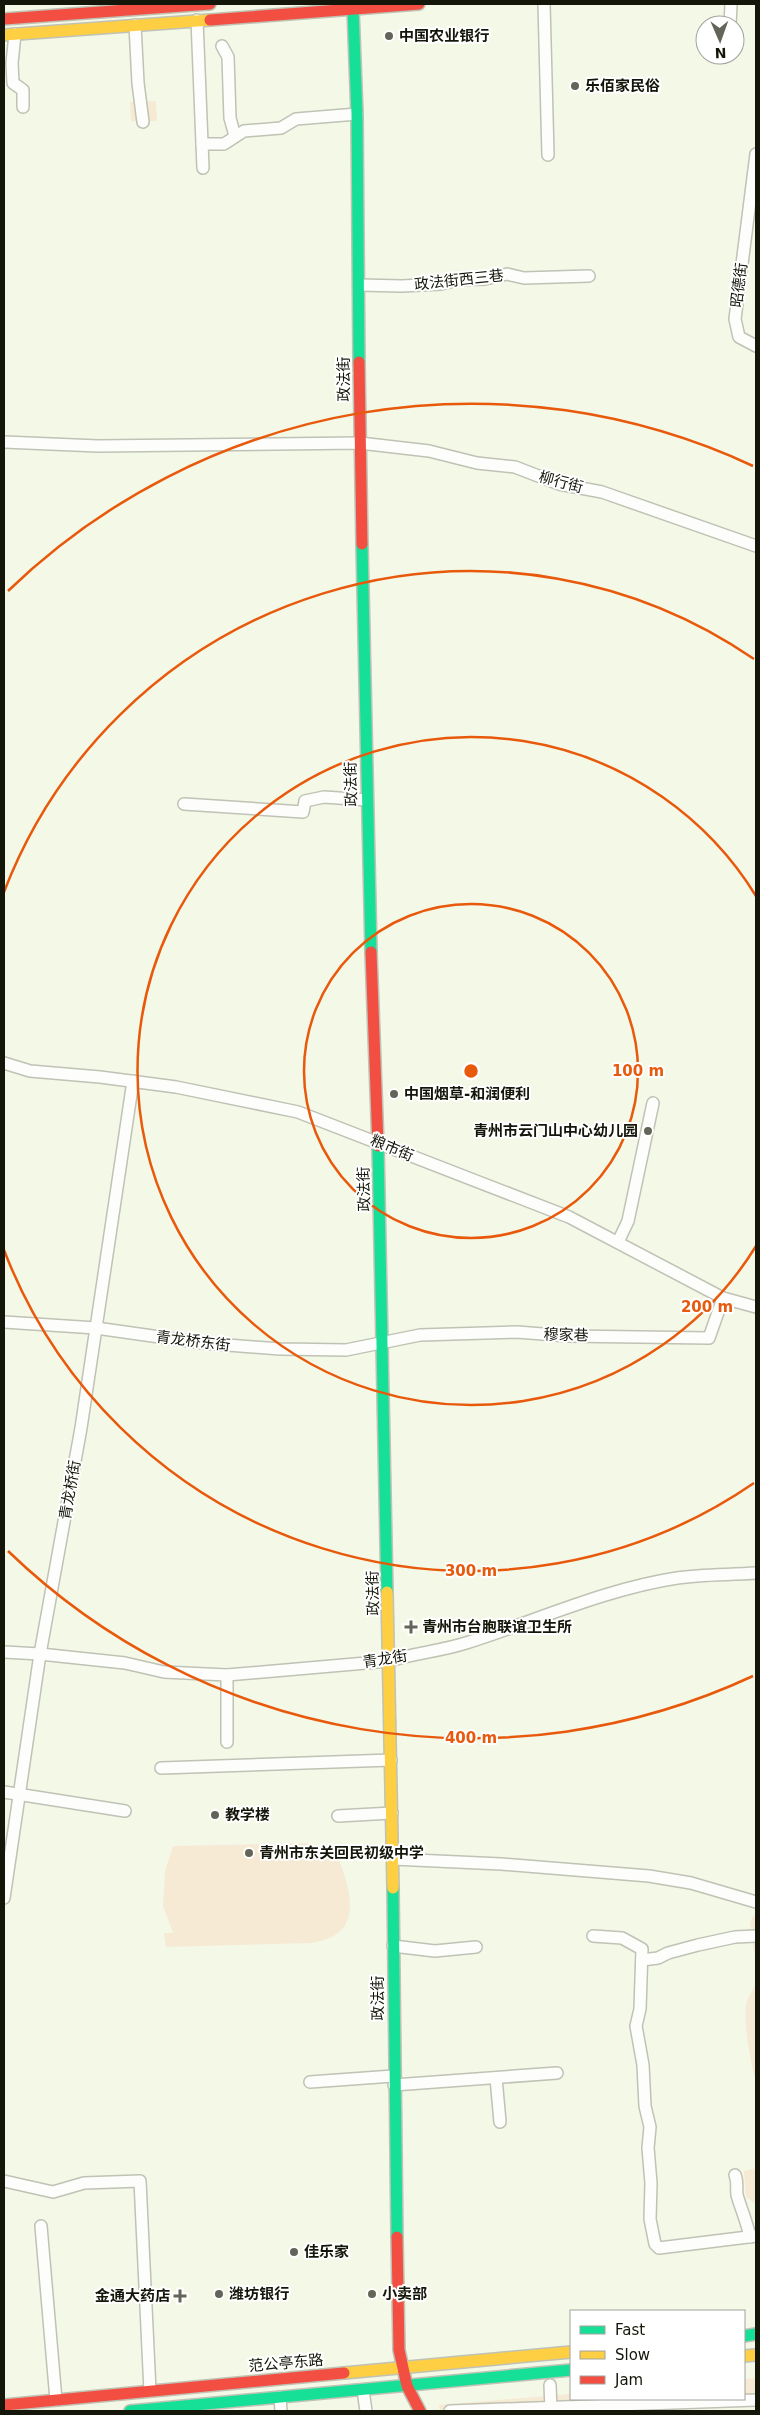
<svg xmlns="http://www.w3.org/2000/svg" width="760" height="2415" viewBox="0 0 760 2415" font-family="'DejaVu Sans','Noto Sans SC',sans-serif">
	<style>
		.green { fill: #f6ead4 }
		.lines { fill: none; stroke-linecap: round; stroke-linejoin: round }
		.street-casing { stroke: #bfc2b4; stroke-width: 14 }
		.fast-casing { stroke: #bfc2b4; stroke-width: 14 }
		.slow-casing { stroke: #bfc2b4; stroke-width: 14 }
		.jam-casing { stroke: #bfc2b4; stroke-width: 14 }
		.street { stroke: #fdfefb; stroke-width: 11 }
		.fast { stroke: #16e098; stroke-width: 11 }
		.slow { stroke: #ffcf43; stroke-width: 11 }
		.jam { stroke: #f24e42; stroke-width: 11 }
		.ring { fill: none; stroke: #e8590c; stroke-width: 2.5 }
		.poi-dot { fill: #626557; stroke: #fff; stroke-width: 2 }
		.labels { text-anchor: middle; stroke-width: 4; stroke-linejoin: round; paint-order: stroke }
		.poi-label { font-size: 15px; font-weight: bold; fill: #131609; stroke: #fff; text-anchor: start }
		.street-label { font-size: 15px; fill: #131609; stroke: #fff }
		.centre { fill: #e8590c; stroke: #fff; stroke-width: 2.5 }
		.ring-label { font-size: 15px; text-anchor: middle; font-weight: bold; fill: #e8590c; stroke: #fff; stroke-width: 4; stroke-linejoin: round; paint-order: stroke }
	</style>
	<rect width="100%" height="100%" fill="#f4f8e7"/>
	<g class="green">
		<polygon points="156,101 157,121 131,121 130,102"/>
		<path d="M 311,1843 L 337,1855 C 346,1877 362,1919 335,1935 C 329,1939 320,1941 313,1943 L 166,1947 L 164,1933 L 173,1933 L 163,1906 L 165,1871 L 173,1846 Z"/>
		<polygon points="753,1916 756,1917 756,1964 750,1923"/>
		<path d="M 756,1983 L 756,2083 C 751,2065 742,2019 747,2001 C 749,1995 754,1989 756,1983 Z"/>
		<polygon points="756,2168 756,2204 746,2197 744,2171"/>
		<polygon points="756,2378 756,2395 744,2395 744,2379"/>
		<polygon points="571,2394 571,2399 637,2399 445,2409 445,2411 440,2411 439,2405"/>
	</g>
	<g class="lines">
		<g class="street-casing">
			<g id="street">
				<polyline points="544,4 548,155"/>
				<polyline points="197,20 203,168"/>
				<polyline points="135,25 138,83 143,122"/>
				<polyline points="730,25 731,4"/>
				<polyline points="15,34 12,63 13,83 23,90 23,107"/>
				<polyline points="222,46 228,57 230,118 235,136"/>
				<polyline points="202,144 224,144 244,131 281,128 296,119 357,114"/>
				<polyline points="756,154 735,319 739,337 756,346"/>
				<polyline points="359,285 402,286 441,284 458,280 485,279 507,274 524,278 589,276"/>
				<polyline points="4,442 98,446 360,443 429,451 477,463 515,467 559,484 602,492 756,546"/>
				<polyline points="184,804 303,812 305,801 324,797 367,800"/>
				<polyline points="4,1063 30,1071 100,1077 176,1087 298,1112 569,1217 723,1298 756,1307"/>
				<polyline points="618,1242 628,1221 653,1103"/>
				<polyline points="4,1322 96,1328 202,1343 280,1349 346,1350 420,1335 517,1332 568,1336 709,1338 723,1298"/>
				<path d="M 4,1652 L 40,1654 L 125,1663 L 164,1672 L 227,1675 L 389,1661 C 415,1653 441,1651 466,1643 C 536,1621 605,1589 677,1578 C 702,1574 730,1575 756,1573"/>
				<polyline points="227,1742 227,1675"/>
				<polyline points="161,1768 391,1760"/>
				<polyline points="4,1792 125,1811"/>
				<polyline points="338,1816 392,1813"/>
				<polyline points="393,1859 501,1864 649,1876 691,1883 756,1902"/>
				<polyline points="4,1898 40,1654 81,1428 133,1081"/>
				<polyline points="593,1936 622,1938 642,1949 640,2009 636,2026 643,2065 645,2106 650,2127 648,2148 651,2183 650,2219 655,2244 659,2248 756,2236"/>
				<polyline points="393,1946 435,1951 476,1947"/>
				<polyline points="642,1960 658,1958 668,1953 698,1945 735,1937 756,1936"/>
				<polyline points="496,2078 500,2122"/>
				<polyline points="310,2082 393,2076"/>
				<polyline points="394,2085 557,2073"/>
				<path d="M 735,2175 C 738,2182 736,2188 737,2195 C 741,2209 747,2222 750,2237"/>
				<polyline points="4,2181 53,2192 84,2183 140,2181 150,2391"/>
				<polyline points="41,2226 56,2400"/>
				<polyline points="550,2385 551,2409"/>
				<polyline points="363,2390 366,2411"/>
				<polyline points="280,2397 281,2411"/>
				<polyline points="450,2411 756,2400"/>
			</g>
		</g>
		<g class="fast-casing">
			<g id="fast">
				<polyline points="353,9 357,114 359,362"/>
				<polyline points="362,544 371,952"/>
				<polyline points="378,1146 387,1592"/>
				<polyline points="393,1888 397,2237"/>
				<polyline points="744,2336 756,2334"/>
				<polyline points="130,2411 571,2370"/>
			</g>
		</g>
		<g class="slow-casing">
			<g id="slow">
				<polyline points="4,35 210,20"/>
				<polyline points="387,1592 393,1888"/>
				<polyline points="744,2356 756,2355"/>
				<polyline points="344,2373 571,2352"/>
			</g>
		</g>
		<g class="jam-casing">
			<g id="jam">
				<polyline points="4,19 210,4"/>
				<polyline points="210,20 419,4"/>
				<polyline points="359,362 362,544"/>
				<polyline points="371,952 378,1146"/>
				<polyline points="397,2237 399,2350 407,2386 420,2411"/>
				<polyline points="4,2405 344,2373"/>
			</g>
		</g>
		<use href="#street" class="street"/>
		<use href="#fast" class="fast"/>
		<use href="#slow" class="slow"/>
		<use href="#jam" class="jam"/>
	</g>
	<g class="ring">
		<circle cx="471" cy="1071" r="167"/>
		<path d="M756 1246A334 334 0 1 1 756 896"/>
		<path d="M754 1483A500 500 0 0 1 4 1250M4 892A500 500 0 0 1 754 659"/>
		<path d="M753 1676A667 667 0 0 1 8 1551M8 591A667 667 0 0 1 753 466"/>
	</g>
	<g class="poi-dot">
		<circle cx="389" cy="36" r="5"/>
		<circle cx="575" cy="86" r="5"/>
		<circle cx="394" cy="1094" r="5"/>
		<circle cx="648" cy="1131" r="5"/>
		<path d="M408.5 1619.5h5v5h5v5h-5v5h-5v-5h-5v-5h5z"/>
		<circle cx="215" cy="1815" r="5"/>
		<circle cx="249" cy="1853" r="5"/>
		<circle cx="294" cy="2252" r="5"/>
		<circle cx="219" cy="2294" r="5"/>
		<circle cx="372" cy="2294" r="5"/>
		<path d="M177.5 2288.5h5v5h5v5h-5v5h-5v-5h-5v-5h5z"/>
	</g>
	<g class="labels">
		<g class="poi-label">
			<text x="399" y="41">中国农业银行</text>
			<text x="585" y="91">乐佰家民俗</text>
			<text x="404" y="1099">中国烟草-和润便利</text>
			<text x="638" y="1136" text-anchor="end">青州市云门山中心幼儿园</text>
			<text x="422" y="1632">青州市台胞联谊卫生所</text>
			<text x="225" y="1820">教学楼</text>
			<text x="259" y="1858">青州市东关回民初级中学</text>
			<text x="304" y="2257">佳乐家</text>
			<text x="229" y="2299">潍坊银行</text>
			<text x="382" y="2299">小卖部</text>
			<text x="170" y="2301" text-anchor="end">金通大药店</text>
		</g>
		<g class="street-label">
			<text transform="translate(459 280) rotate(-6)" y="5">政法街西三巷</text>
			<text transform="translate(739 285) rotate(-83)" y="5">昭德街</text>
			<text transform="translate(344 379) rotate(-90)" y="5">政法街</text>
			<text transform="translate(561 482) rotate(15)" y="5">柳行街</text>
			<text transform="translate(351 784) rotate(-91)" y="5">政法街</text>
			<text transform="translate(392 1148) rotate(23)" y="5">粮市街</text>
			<text transform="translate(364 1189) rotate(-91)" y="5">政法街</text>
			<text transform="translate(566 1335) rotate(1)" y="5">穆家巷</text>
			<text transform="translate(193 1341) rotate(7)" y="5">青龙桥东街</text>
			<text transform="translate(70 1490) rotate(-80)" y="5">青龙桥街</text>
			<text transform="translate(373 1593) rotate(-91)" y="5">政法街</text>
			<text transform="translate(385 1659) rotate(-9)" y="5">青龙街</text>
			<text transform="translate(378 1998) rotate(-90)" y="5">政法街</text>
			<text transform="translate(286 2363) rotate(-5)" y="5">范公亭东路</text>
		</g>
	</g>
	<circle cx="471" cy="1071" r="8" class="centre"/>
	<g class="ring-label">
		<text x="638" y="1076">100 m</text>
		<text x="707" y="1312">200 m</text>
		<text x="471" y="1576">300 m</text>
		<text x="471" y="1743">400 m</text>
	</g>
	<rect width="760" height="2415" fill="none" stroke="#131609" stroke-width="10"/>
	<rect x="570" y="2310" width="175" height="90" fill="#ffffff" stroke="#a1a29d"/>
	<rect x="580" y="2326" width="25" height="8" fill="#16e098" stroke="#a1a29d"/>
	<text x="615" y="2335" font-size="15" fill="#131609">Fast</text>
	<rect x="580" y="2351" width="25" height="8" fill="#ffcf43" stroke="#a1a29d"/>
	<text x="615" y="2360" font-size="15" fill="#131609">Slow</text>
	<rect x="580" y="2376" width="25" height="8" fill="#f24e42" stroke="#a1a29d"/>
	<text x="615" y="2385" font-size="15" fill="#131609">Jam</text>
	<g transform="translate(720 40) rotate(178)"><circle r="24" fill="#ffffff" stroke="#a1a29d"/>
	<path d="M0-4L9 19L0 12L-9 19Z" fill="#626557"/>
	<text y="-8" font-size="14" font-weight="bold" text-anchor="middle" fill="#131609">N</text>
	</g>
</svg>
